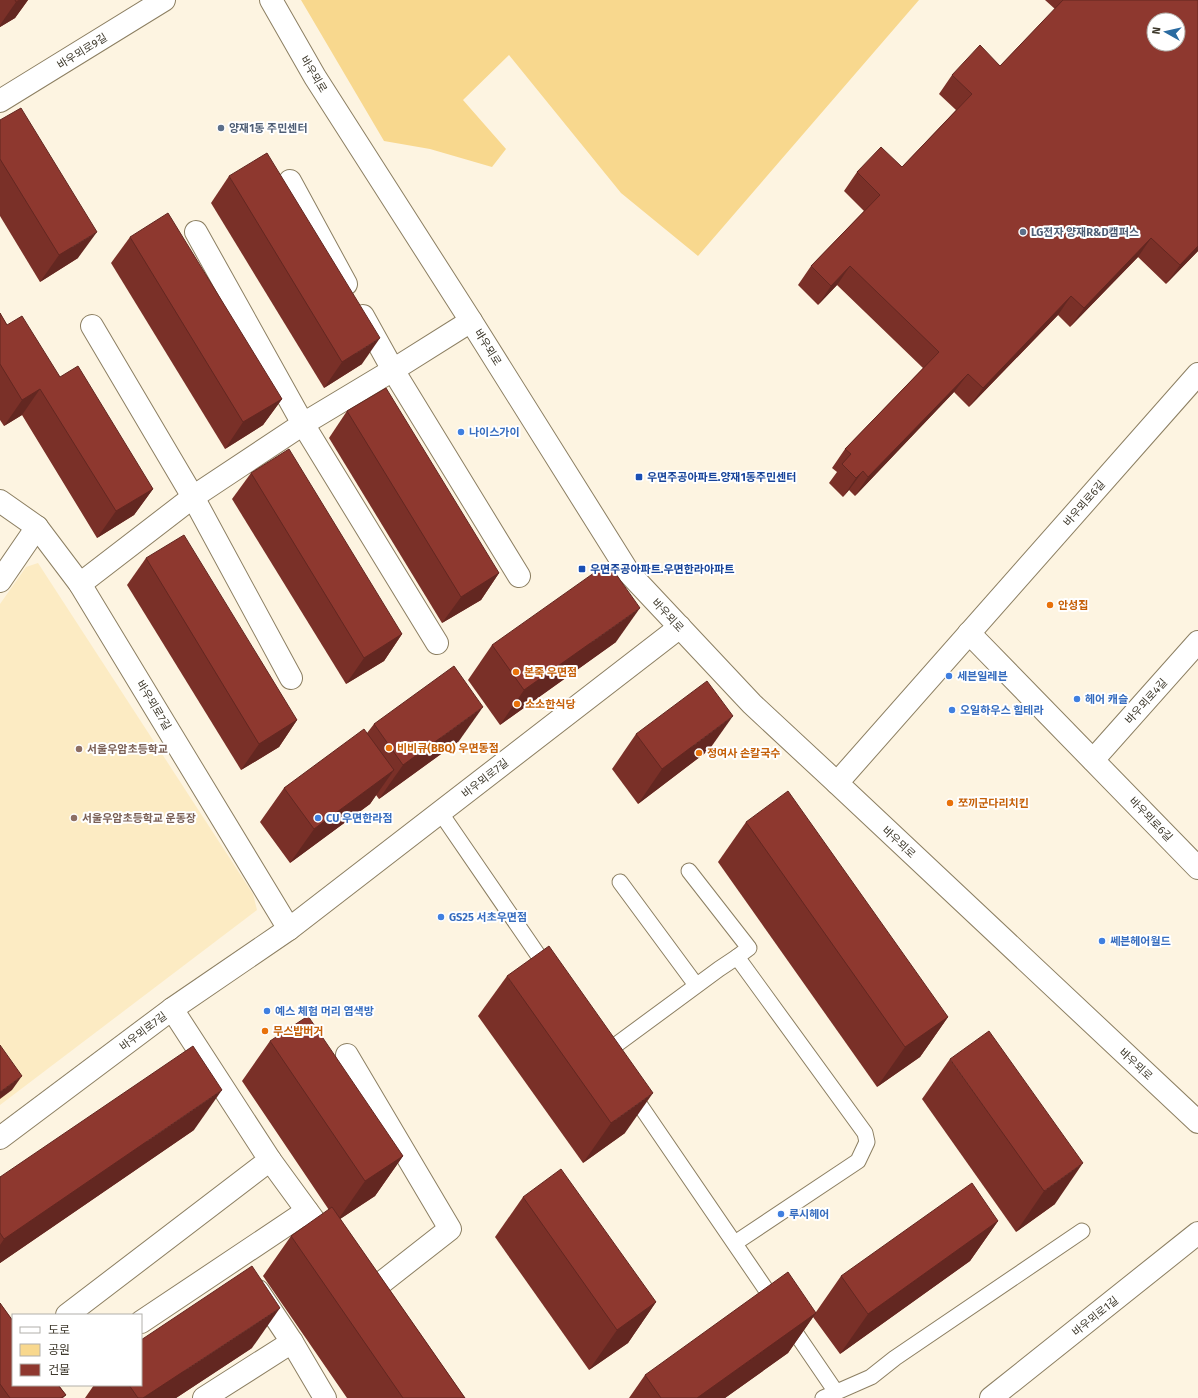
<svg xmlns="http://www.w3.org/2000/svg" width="1198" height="1398" viewBox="0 0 1198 1398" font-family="'Fira Sans','Noto Sans KR',sans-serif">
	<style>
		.built { fill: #fcebc3 }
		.green { fill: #f8d88e }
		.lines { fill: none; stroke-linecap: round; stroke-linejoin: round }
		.service-casing { stroke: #8c7f62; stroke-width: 17 }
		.minor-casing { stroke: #8c7f62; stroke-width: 24 }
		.tertiary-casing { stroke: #8c7f62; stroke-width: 24 }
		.service { stroke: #fff; stroke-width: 15 }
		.minor { stroke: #fff; stroke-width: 22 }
		.tertiary { stroke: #fff; stroke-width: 22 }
		.wall { fill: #7a3028 }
		.shaded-wall { fill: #632721 }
		.building { fill: #8e382f; stroke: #632721; fill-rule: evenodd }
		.service-dot { fill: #5c6f8a; stroke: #fff; stroke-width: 1.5 }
		.shop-dot { fill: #3f7fe0; stroke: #fff; stroke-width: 1.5 }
		.transit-dot { fill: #1a4fb4; stroke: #fff; stroke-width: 1.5 }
		.food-dot { fill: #e8710a; stroke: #fff; stroke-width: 1.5 }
		.education-dot { fill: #8d6e63; stroke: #fff; stroke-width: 1.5 }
		.labels { text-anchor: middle; stroke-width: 4; stroke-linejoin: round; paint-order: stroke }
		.street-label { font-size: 11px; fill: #3e392c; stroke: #fff }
		.service-label { font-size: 11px; font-weight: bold; fill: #4e5e75; stroke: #fff; text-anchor: start }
		.shop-label { font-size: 11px; font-weight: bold; fill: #366cbe; stroke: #fff; text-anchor: start }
		.transit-label { font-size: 11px; font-weight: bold; fill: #164399; stroke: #fff; text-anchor: start }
		.food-label { font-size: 11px; font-weight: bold; fill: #c56008; stroke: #fff; text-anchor: start }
		.education-label { font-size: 11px; font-weight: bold; fill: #785e54; stroke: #fff; text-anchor: start }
	</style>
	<rect width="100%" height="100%" fill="#fdf4e1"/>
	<polygon class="built" points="38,563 253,894 257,910 0,1105 0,604 26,567"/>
	<polygon class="green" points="301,0 919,0 698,256 621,193 509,55 463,100 506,149 492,167 430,149 384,141"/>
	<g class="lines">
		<g class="service-casing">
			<g id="service">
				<polyline points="440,812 549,971"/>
				<polyline points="689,871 749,948 737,957"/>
				<polyline points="620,882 696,985"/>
				<polyline points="605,1053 719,969 737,957 865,1133 867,1142 858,1161 735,1243"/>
				<polyline points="631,1092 836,1392"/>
				<polyline points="823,1398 871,1377 895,1358 1082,1231"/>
			</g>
		</g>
		<g class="minor-casing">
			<g id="minor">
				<polyline points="0,101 164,0"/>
				<polyline points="290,181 346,284"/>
				<polyline points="196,232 303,424 437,643"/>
				<polyline points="363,316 393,370 519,576"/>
				<polyline points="92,326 193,497 291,678"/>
				<polyline points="1198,374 837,783 1198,1122"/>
				<polyline points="0,501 37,527 80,584 289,929"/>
				<polyline points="0,581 37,527"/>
				<polyline points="80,584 193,497 303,424 393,370 471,321"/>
				<polyline points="969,633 1198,868"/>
				<polyline points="1093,760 1198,642"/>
				<polyline points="347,1055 450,1229 367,1294 361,1286"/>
				<polyline points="0,1138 172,1009 289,929 680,627"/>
				<polyline points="270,1160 332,1245"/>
				<polyline points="258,1291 292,1342"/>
				<polyline points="67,1315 270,1160 172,1009"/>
				<polyline points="141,1322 307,1211"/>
				<polyline points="204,1398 292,1342 325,1398"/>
				<polyline points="991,1398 1198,1233"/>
			</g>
		</g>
		<g class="tertiary-casing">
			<polyline id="tertiary" points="271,0 315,77 471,321 629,573 752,704 837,783"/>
		</g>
		<use href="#service" class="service"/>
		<use href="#minor" class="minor"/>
		<use href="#tertiary" class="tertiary"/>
	</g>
	<g class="wall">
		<polygon points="0,0 28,0 15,18 0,27"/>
		<polygon points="1045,0 1198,0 1198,251 1166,284 1138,257 1070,327 1058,315 969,407 954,392 855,496 849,490 843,497 829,483 837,472 832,468 845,449 923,368 837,285 818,305 798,285 811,266 864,211 844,191 857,172 902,167 956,110 939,94 952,75 1000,66 1055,9"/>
		<polygon points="0,120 78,258 40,282 0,216"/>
		<polygon points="229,176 362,364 324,388 211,203"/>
		<polygon points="130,237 282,399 263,425 225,449 111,263"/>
		<polygon points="0,313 7,325 60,377 153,489 134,515 97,538 22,415 4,426 0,420"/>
		<polygon points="347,411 499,573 481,600 442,623 329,438"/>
		<polygon points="251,473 402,634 384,661 346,684 232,499"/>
		<polygon points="146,558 297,720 279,747 241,770 127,585"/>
		<polygon points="616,642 500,725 468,680 492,645"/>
		<polygon points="374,724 459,741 379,799 376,795 370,804 290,863 260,822 284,788 367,733"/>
		<polygon points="636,734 709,750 638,804 612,769"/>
		<polygon points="746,822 948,1017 920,1057 877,1087 718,862"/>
		<polygon points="507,976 625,1133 583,1163 478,1016"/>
		<polygon points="270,1041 403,1156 375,1196 340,1219 465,1398 347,1398 263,1276 291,1236 329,1210 242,1081"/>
		<polygon points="950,1059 1055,1204 1016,1232 922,1099"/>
		<polygon points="194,1130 0,1263 0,1177"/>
		<polygon points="523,1197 656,1302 628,1343 589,1370 495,1237"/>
		<polygon points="998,1221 970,1261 840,1354 813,1317 788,1353 725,1398 629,1398 645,1375 816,1312 841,1276"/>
		<polygon points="0,1303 66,1395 63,1398 0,1398"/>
		<polygon points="252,1348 176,1398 85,1398 94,1385 141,1385"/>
	</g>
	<g class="shaded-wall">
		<polygon points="15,0 28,0 15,18 0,27 0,25 16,2"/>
		<polygon points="97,232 78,258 40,282 59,255"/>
		<polygon points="1151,238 1138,257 1070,327 1084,308"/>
		<polygon points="1198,246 1198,251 1166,284 1180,265"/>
		<polygon points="850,266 837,285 818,305 831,286"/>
		<polygon points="1071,296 1058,315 969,407 983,388"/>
		<polygon points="380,338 362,364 324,388 342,362"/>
		<polygon points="968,374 954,392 855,496 868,477"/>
		<polygon points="40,389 22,415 4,426 22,400"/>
		<polygon points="282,399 263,425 225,449 243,422"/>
		<polygon points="863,471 849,490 843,497 856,478"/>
		<polygon points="153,489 134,515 97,538 116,511"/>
		<polygon points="499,573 481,600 442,623 461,597"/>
		<polygon points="640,608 616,642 500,725 524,690"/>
		<polygon points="402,634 384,661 346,684 364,658"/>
		<polygon points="483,707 459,741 379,799 403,765"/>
		<polygon points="733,716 709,750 638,804 662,769"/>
		<polygon points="297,720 279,747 241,770 259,744"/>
		<polygon points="394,770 370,804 290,863 314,829"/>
		<polygon points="948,1017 920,1057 877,1087 905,1047"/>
		<polygon points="22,1076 12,1090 0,1099 0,1092"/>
		<polygon points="222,1090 194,1130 0,1263 0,1245 4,1239"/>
		<polygon points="653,1093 625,1133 583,1163 611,1123"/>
		<polygon points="403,1156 375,1196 337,1221 365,1181"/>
		<polygon points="1083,1163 1055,1204 1016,1232 1044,1191"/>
		<polygon points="998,1221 970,1261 840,1354 868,1314"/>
		<polygon points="656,1302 628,1343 589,1370 617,1330"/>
		<polygon points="280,1308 252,1348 176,1398 143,1398"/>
		<polygon points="816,1313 788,1353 725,1398 697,1398"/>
	</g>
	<g class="building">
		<polygon points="15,0 20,0 16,2"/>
		<path d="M 1063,0 L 1198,0 L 1198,246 L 1180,265 L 1151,238 L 1084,308 L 1071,296 L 983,388 L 968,374 L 868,477 L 863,471 L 856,478 L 842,464 L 851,454 L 845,449 L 939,352 L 850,266 L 831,286 L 811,266 L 880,195 L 857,172 L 881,147 L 902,167 L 972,94 L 952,75 L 980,45 L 1000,66 ZM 1154,20 L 1178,20 L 1178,44 L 1154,44 Z"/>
		<polygon points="21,108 97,232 59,255 0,159 0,120"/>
		<polygon points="267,153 380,338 342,362 229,176"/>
		<polygon points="168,213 282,399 243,422 130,237"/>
		<polygon points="0,313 7,325 22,316 60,377 78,366 153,489 116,511 40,389 22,400 0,364"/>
		<polygon points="386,388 499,573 461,597 347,411"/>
		<polygon points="289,449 402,634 364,658 251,473"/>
		<polygon points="184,535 297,720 259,744 146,558"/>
		<polygon points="608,563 640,608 524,690 492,645"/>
		<polygon points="454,666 483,707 403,765 374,724"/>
		<polygon points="707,681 733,716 662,769 636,734"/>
		<polygon points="364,729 394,770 314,829 284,788"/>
		<polygon points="788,791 948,1017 905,1047 746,822"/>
		<polygon points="549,946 653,1093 611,1123 507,976"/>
		<polygon points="308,1016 403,1156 365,1181 270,1041"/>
		<polygon points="989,1031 1083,1163 1044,1191 950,1059"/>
		<polygon points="0,1045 22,1076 0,1092"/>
		<polygon points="193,1046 222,1090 4,1239 0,1233 0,1177"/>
		<polygon points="561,1169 656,1302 617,1330 523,1197"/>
		<polygon points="972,1183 998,1221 868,1314 841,1276"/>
		<polygon points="332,1207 465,1398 403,1398 291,1236"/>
		<polygon points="252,1266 280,1308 143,1398 138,1398 129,1385 141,1385 141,1340"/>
		<polygon points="788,1272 816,1313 697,1398 661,1398 645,1375"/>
		<polygon points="0,1303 13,1321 13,1385 58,1385 66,1395 61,1398 10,1398 0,1384"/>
	</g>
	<g class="service-dot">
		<circle cx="221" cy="128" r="4"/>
		<circle cx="1023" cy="232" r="4"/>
	</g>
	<g class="shop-dot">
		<circle cx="461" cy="432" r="4"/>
		<circle cx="949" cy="676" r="4"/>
		<circle cx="1077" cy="699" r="4"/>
		<circle cx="952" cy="710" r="4"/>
		<circle cx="318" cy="818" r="4"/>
		<circle cx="441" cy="917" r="4"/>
		<circle cx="1102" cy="941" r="4"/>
		<circle cx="267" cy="1011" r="4"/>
		<circle cx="781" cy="1214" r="4"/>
	</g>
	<g class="transit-dot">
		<rect x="635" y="473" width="8" height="8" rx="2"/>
		<rect x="578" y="565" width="8" height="8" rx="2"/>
	</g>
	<g class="food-dot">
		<circle cx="1050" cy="605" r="4"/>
		<circle cx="516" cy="672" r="4"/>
		<circle cx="517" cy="704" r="4"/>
		<circle cx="389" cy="748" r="4"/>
		<circle cx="699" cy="753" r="4"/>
		<circle cx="950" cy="803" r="4"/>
		<circle cx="265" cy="1031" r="4"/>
	</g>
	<g class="education-dot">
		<circle cx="79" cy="749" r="4"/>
		<circle cx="74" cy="818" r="4"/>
	</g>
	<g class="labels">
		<g class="street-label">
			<text transform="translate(82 51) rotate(-32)" y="4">바우뫼로9길</text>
			<text transform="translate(314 74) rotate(59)" y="4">바우뫼로</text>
			<text transform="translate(488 347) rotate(58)" y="4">바우뫼로</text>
			<text transform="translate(1084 503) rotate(-49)" y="4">바우뫼로6길</text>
			<text transform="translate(668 615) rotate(47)" y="4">바우뫼로</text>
			<text transform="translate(1146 701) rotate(-48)" y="4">바우뫼로4길</text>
			<text transform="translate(154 705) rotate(59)" y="4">바우뫼로7길</text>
			<text transform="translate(485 778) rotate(-38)" y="4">바우뫼로7길</text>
			<text transform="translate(1151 819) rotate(46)" y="4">바우뫼로6길</text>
			<text transform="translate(899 842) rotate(43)" y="4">바우뫼로</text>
			<text transform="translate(143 1031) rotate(-37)" y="4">바우뫼로7길</text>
			<text transform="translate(1136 1064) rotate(43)" y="4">바우뫼로</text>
			<text transform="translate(1095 1316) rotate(-39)" y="4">바우뫼로1길</text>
		</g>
		<g class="service-label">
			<text x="229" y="132">양재1동 주민센터</text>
			<text x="1031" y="236">LG전자 양재R&amp;D캠퍼스</text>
		</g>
		<g class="shop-label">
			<text x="469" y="436">나이스가이</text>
			<text x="957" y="680">세븐일레븐</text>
			<text x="1085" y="703">헤어 캐슬</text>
			<text x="960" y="714">오일하우스 힐테라</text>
			<text x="326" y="822">CU 우면한라점</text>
			<text x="449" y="921">GS25 서초우면점</text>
			<text x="1110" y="945">쎄븐헤어월드</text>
			<text x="275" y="1015">예스 체험 머리 염색방</text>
			<text x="789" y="1218">루시헤어</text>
		</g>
		<g class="transit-label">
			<text x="647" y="481">우면주공아파트.양재1동주민센터</text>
			<text x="590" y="573">우면주공아파트.우면한라아파트</text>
		</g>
		<g class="food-label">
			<text x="1058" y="609">안성집</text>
			<text x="524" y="676">본죽 우면점</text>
			<text x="525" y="708">소소한식당</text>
			<text x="397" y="752">비비큐(BBQ) 우면동점</text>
			<text x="707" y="757">정여사 손칼국수</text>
			<text x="958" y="807">쪼끼군다리치킨</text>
			<text x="273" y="1035">무스밥버거</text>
		</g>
		<g class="education-label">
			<text x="87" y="753">서울우암초등학교</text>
			<text x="82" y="822">서울우암초등학교 운동장</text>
		</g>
	</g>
	<rect x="12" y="1314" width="130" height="72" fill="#ffffff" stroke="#b2b0ab"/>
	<rect x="20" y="1327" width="20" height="6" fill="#ffffff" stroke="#b2b0ab"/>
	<text x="48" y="1334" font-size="12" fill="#3e392c">도로</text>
	<rect x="20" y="1344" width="20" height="12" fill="#f8d88e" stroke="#b2b0ab"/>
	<text x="48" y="1354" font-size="12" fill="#3e392c">공원</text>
	<rect x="20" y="1364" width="20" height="12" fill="#8e382f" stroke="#b2b0ab"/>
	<text x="48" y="1374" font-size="12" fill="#3e392c">건물</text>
	<g transform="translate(1166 32) rotate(278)"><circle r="19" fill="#ffffff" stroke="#b2b0ab"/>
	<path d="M0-3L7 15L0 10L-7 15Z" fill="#2a6ba1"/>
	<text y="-6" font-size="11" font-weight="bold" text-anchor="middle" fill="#3e392c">N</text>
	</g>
</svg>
